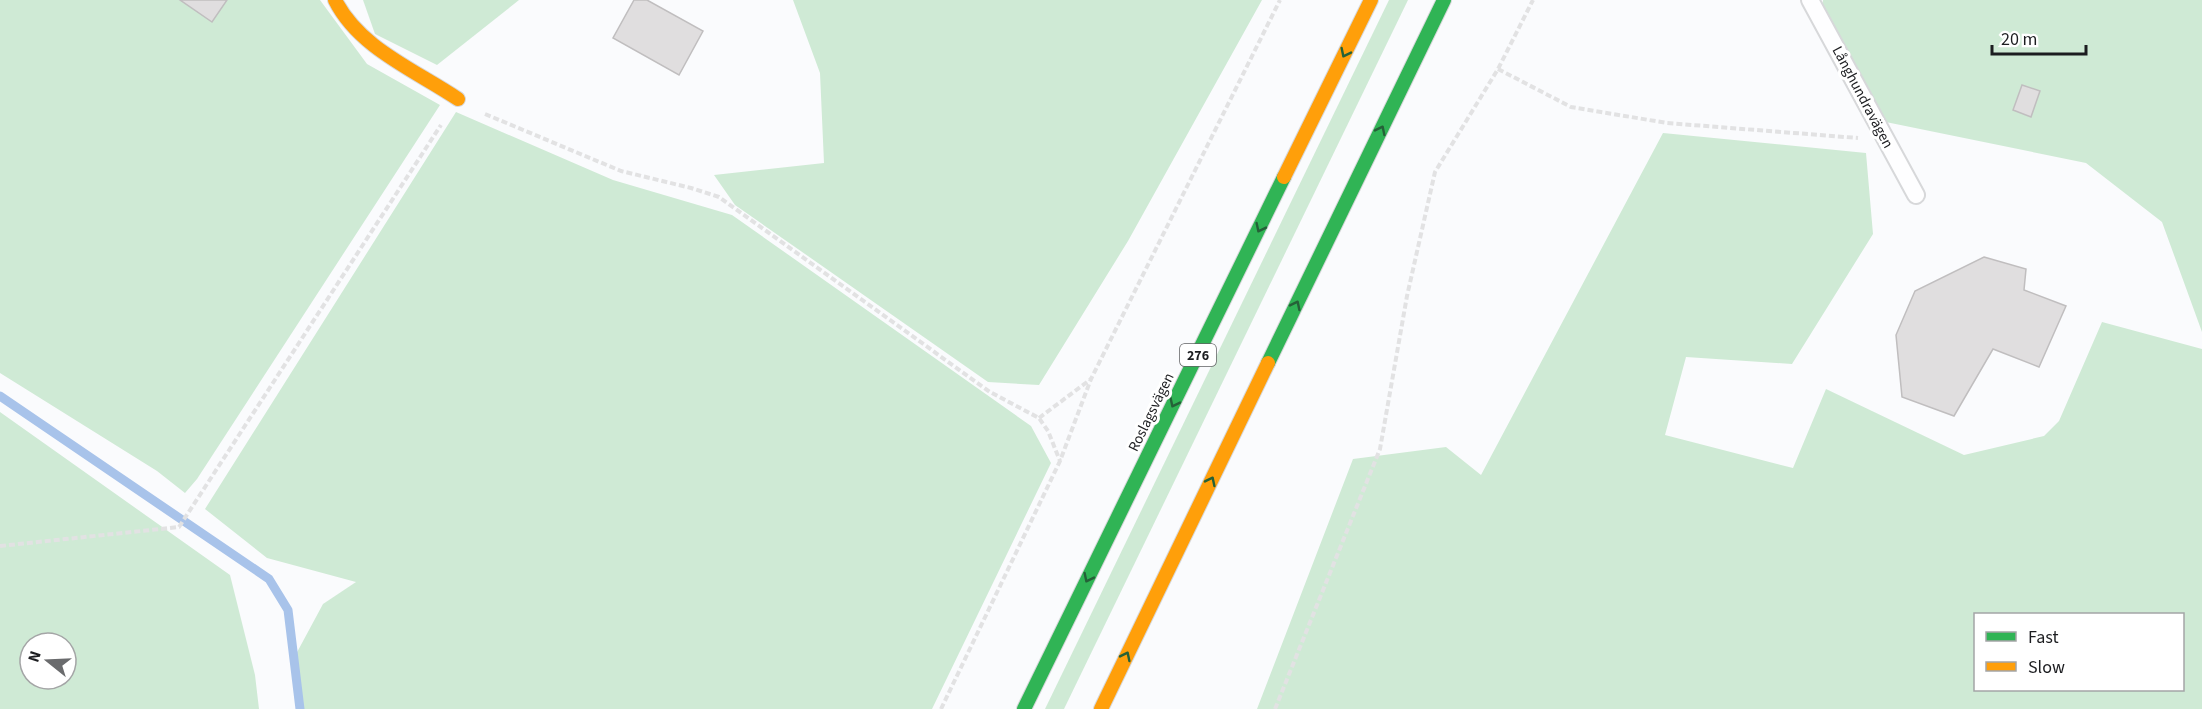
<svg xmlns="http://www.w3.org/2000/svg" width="2202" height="709" viewBox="0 0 2202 709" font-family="'Source Sans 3',sans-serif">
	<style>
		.green { fill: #cfead5; fill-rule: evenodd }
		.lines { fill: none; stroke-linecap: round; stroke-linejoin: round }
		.stream { stroke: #a8c3ea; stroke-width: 9 }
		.building { fill: #e0dedf; stroke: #c0bebf; stroke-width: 1.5 }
		.lane-casing { stroke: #d7d8da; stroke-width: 20 }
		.fast-casing { stroke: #d7d8da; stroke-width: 16 }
		.slow-casing { stroke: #d7d8da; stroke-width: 16 }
		.path { stroke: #e2e2e3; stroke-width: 4; stroke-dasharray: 6 3; stroke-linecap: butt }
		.lane { stroke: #fefeff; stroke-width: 16 }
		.fast { stroke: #30b455; stroke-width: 14 }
		.slow { stroke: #ff9f0a; stroke-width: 14 }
		.oneway { stroke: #256138 }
		.labels { text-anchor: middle; stroke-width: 6; stroke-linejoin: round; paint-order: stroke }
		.shield { fill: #fff; stroke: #606163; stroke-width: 1.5 }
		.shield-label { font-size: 14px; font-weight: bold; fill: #1c1d20 }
		.street-label { font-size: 15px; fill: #1c1d20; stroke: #fff }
	</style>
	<rect width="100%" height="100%" fill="#fafbfd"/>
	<g class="green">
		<polygon points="0,0 320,0 367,64 440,105 197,479 185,493 157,471 0,373"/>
		<polygon points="363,0 519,0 437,65 375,34"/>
		<polygon points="793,0 1262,0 1128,241 1039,385 988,382 735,205 714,175 824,163 820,73"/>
		<polygon points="1389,0 1408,0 1064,709 1045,709"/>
		<polygon points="1823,0 2202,0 2202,332 2162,222 2086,163 1876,120 1820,23"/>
		<polygon points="456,112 613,180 732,215 1031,426 1051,463 932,709 303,709 295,656 323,604 356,582 267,558 205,509"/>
		<path d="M 1663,133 L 1866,153 L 1873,234 L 1792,364 L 1686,357 L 1665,435 L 1793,468 L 1826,389 L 1964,455 L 2044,436 L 2059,421 L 2102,322 L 2202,349 L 2202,709 L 1257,709 L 1353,459 L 1446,447 L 1481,475 ZM 1976,614 L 2182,614 L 2182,690 L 1976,690 Z"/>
		<path d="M 0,412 L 230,575 L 255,675 L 259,709 L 0,709 ZM 30,643 L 66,643 L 66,679 L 30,679 Z"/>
	</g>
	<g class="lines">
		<polyline class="stream" points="0,396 269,579 288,610 300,709"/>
	</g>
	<g class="building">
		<polygon points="180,0 227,0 212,22"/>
		<polygon points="634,0 647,0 703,31 679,75 613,38"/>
		<polygon points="2022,85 2040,91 2031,117 2013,110"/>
		<polygon points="1984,257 2026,269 2024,290 2066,306 2039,367 1993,349 1954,416 1902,397 1896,335 1915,291"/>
	</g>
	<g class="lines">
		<g class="lane-casing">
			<polyline id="lane" points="1810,0 1916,195"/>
		</g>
		<g class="fast-casing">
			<g id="fast">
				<polyline points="1268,363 1444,0"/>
				<polyline points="1024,709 1284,177"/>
			</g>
		</g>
		<g class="slow-casing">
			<g id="slow">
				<path d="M 335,0 C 359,48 415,70 458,99"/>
				<polyline points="1284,177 1371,0"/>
				<polyline points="1101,709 1268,363"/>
			</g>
		</g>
		<g class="path">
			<polyline points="1498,69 1571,107 1667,123 1858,138"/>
			<polyline points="485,114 621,171 691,188 719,197 990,392 1039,418 1048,431 1060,461"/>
			<polyline points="1039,418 1091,379"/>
			<polyline points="0,546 179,527 441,125"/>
			<polyline points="941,709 1060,461 1091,379 1280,0"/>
			<polyline points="1275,709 1380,449 1407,296 1435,172 1498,69 1533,0"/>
		</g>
		<use href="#lane" class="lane"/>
		<use href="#fast" class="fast"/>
		<use href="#slow" class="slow"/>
	</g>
	<defs><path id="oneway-chevron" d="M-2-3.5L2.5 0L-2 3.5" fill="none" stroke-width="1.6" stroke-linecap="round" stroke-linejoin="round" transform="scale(1.5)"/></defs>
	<g class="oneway">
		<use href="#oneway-chevron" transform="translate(1345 53) rotate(116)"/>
		<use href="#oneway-chevron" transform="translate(1381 130) rotate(-64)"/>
		<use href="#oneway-chevron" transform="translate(1260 228) rotate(116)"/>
		<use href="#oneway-chevron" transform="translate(1296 305) rotate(-64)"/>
		<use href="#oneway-chevron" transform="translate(1174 403) rotate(116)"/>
		<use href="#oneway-chevron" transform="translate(1211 481) rotate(-64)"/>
		<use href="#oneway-chevron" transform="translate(1088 578) rotate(116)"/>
		<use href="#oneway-chevron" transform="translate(1126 656) rotate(-64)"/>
	</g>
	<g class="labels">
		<rect class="shield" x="1180" y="344" width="36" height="22" rx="4.5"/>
		<g class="shield-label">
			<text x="1198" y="360">276</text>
		</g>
		<g class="street-label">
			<text transform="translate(1863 97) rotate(62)" y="5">Långhundravägen</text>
			<text transform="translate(1151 412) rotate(-64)" y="5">Roslagsvägen</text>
		</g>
	</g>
	<rect x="1974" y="613" width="210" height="78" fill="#ffffff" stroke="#a4a5a6" stroke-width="1.5"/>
	<rect x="1986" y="632" width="30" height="9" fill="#30b455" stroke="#a4a5a6" stroke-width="1.5"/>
	<text x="2028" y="643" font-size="18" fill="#1c1d20">Fast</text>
	<rect x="1986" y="662" width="30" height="9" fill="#ff9f0a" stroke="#a4a5a6" stroke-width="1.5"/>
	<text x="2028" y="673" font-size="18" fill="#1c1d20">Slow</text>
	<g transform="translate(48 661) rotate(288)"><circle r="28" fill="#ffffff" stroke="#a4a5a6" stroke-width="1.5"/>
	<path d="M0-4.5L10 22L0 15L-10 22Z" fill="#6a6b6d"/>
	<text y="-9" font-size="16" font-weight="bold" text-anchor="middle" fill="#1c1d20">N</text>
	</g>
	<path d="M1992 45v9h94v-9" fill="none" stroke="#1c1d20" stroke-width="3"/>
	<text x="2001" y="45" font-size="18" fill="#1c1d20" stroke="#ffffff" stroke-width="4.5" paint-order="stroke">20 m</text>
</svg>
